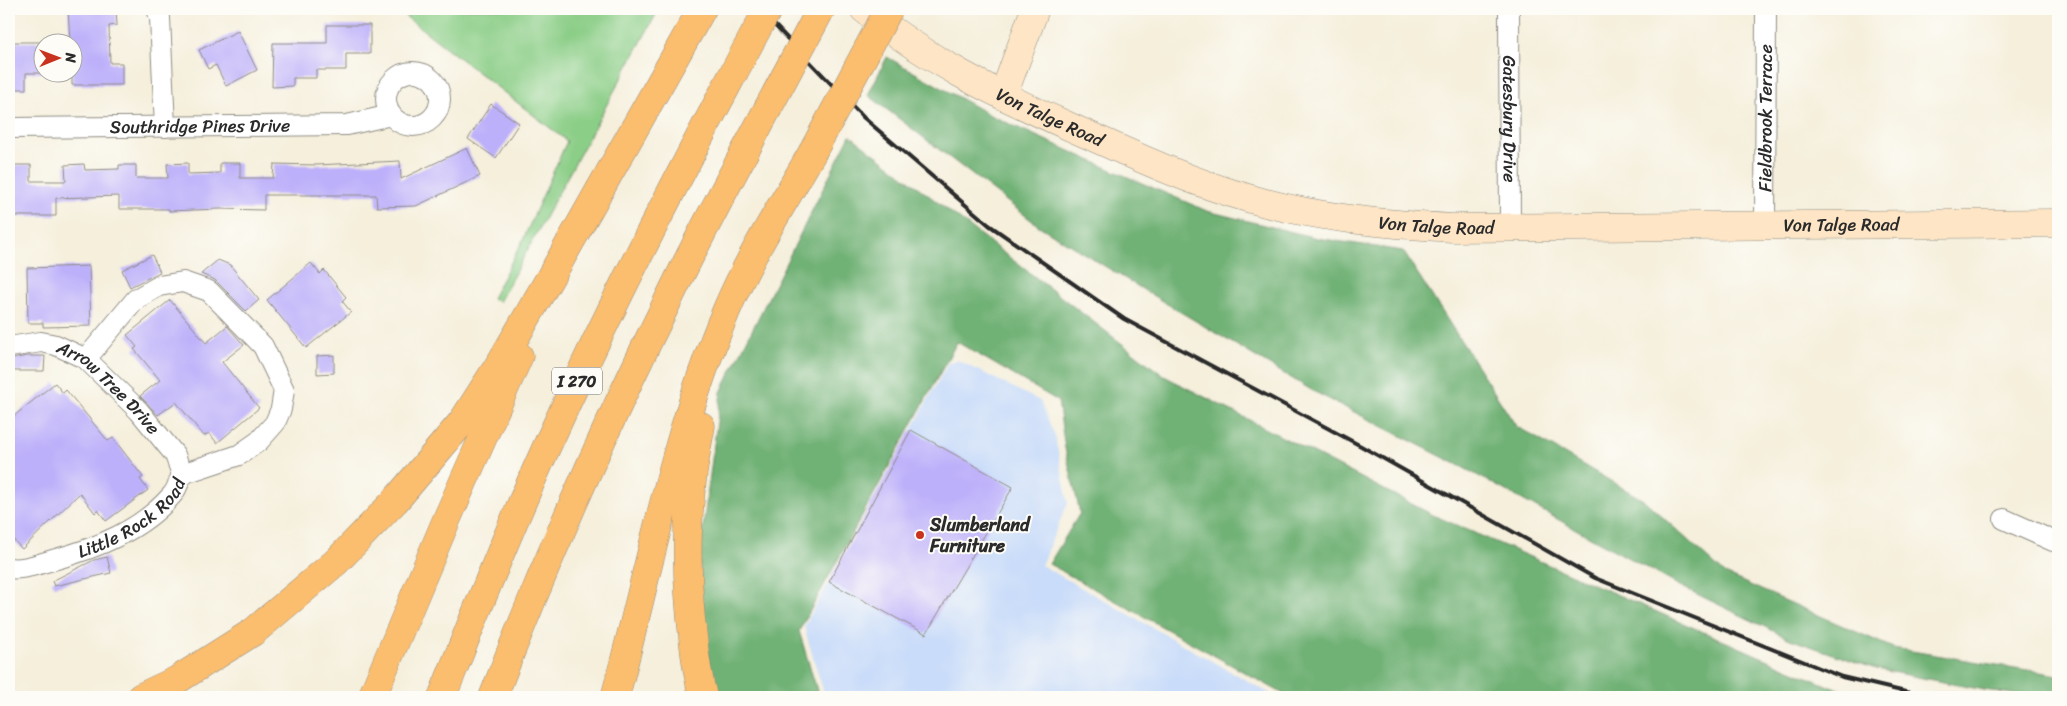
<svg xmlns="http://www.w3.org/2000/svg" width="2067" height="706" viewBox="0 0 2067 706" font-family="Sriracha,sans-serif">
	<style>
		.built { fill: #c9dcf9 }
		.green { fill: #8bce87; stroke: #5b7c59 }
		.forest { fill: #70b174; stroke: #4e6e50 }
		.building { fill: #bdb0fa }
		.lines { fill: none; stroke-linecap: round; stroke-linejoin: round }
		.street-casing { stroke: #908d84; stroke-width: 22 }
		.secondary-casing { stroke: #908d84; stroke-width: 29 }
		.highway-casing { stroke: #908d84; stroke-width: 29 }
		.street { stroke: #fff; stroke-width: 20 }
		.secondary { stroke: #fde5c5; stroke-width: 28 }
		.highway { stroke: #fbbd6e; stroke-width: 28 }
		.rail { stroke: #2b2b2b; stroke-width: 4 }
		.highway-bridge-casing { stroke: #908d84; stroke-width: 29; stroke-linecap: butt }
		.highway-bridge { stroke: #fbbd6e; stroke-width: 28 }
		.poi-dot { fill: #c8321e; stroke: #fdfcf7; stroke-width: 2 }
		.labels { text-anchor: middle; stroke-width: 4; stroke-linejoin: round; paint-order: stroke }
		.shield { fill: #fdfcf7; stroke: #6a6a68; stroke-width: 1 }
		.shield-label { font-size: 16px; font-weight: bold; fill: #2b2b2b }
		.street-label { font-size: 18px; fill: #2b2b2b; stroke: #fdfcf7 }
		.poi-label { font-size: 18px; font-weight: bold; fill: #2b2b2b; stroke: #fdfcf7; text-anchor: start }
	</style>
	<rect width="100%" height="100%" fill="#fdfcf7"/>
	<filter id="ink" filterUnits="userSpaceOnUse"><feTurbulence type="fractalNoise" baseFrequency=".02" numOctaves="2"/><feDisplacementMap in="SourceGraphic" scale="10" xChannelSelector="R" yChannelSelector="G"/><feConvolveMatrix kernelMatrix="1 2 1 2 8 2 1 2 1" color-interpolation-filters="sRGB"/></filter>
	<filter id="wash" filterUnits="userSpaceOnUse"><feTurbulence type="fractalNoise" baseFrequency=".0096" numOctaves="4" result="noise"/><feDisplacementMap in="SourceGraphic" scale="20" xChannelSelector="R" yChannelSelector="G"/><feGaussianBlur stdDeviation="1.12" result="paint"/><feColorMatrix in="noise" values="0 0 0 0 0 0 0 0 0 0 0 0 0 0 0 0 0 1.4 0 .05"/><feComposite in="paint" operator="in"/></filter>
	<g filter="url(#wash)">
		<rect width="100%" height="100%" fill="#f5efdc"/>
		<polygon class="built" points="957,360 1040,401 1055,436 1068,503 1041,565 1276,697 825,697 804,627 948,363"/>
		<polygon class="green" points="396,9 659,9 499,302 492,298 522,242 567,141"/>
		<g class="forest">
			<polygon points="887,57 990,115 1114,171 1207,211 1317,238 1403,251 1516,426 1645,501 1725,574 1893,648 2058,675 2058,697 2032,697 1984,690 1876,669 1790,639 1678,585 1464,468 1313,391 1157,298 1039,226 868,95"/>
			<polygon points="850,135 1164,376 1433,515 1833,688 1878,697 1289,697 1049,564 1080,513 1065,448 1058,401 957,342 799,631 819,697 718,697 707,654 699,557 721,392"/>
		</g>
		<g id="blocks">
			<g class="building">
				<polygon points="68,9 116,9 117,25 109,26 110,63 122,63 122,85 72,85 72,42 70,42"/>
				<polygon points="327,25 370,25 370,54 346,54 346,70 316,70 316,78 293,78 293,86 272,87 273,43 327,43"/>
				<polygon points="238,31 257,70 226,86 216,65 208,69 199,50"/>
				<polygon points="9,42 42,42 42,73 26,73 26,89 9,89"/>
				<polygon points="491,104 519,123 496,158 468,139"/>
				<polygon points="467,148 480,176 416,206 377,207 376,195 264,195 264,210 220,209 169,211 169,209 119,209 119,196 56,198 56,216 12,216 13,165 31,165 31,181 66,181 65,165 84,164 85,170 119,169 119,165 136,165 136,178 168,178 167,164 188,163 188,174 220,173 220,163 240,163 240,178 273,178 274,164 316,165 400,161 401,179"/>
				<polygon points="152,255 160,272 130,287 122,270"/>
				<polygon points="218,260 230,265 259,300 246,311 215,280 201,274"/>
				<polygon points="311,263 320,274 324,270 346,297 342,301 351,312 306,348 267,300"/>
				<polygon points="89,266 91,326 43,327 43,323 28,323 27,268"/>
				<polygon points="170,300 206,343 227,326 244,345 222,362 259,408 217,443 209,433 204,436 176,402 158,415 140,396 160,380 134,349 137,347 127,335"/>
				<polygon points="334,355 334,373 317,374 317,356"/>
				<polygon points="27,356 45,356 44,371 12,371 12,359"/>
				<polygon points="55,383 63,393 66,390 108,441 113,438 143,477 140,479 148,490 106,521 98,510 95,513 80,493 22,549 9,535 9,420"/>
				<polygon points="911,430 1013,487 926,634 829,582"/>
				<polygon points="107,557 111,573 54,586 52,581 94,560"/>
			</g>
		</g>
	</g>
	<g filter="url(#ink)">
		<use href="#blocks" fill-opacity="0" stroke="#908d84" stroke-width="1"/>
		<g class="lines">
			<g class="street-casing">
				<g id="street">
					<polyline points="157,9 160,18 165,127"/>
					<path id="s1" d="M 1509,9 L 1510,229"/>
					<circle cx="413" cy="99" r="27"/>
					<path id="s2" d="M 9,128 L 347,125 L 391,115"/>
					<path id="s3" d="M 1765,227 L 1766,9"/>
					<path id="s4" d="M 9,347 L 41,342 L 56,345 L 86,359 L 139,411 L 175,455 L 182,474"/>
					<polyline points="2004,519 2053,541 2058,542"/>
					<path id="s5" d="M 9,568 C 24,570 38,564 53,560 C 97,548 142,530 172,495 C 177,490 179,481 182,474 L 239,455 L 259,441 L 275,423 L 281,409 L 284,390 L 263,346 L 209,291 L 183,282 L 159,286 L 136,299 L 86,359"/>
				</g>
			</g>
			<g class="secondary-casing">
				<g id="secondary">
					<path id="s6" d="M 864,9 C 927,60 992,92 1066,125 C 1126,152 1187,181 1251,199 C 1317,218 1384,224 1453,228 L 2058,223"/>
					<polyline points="1003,96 1035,9"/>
				</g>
			</g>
			<g class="highway-casing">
				<g id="highway">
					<path d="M 701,426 C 686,498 684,564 693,637 C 695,657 698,677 703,697"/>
					<polyline points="141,697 177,680 253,632 336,562 395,501 462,422 502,360 555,269 702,9"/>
					<polyline points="372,697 446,521 519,356"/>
					<path d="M 442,697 C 479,605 516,512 558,422 C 612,304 672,189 733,74"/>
					<path d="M 493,697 C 548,555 610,417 678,280 C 706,223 737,166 767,110"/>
					<path d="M 615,697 C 650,568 674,433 727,309 C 750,255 783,204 812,153"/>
				</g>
			</g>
			<use href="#street" class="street"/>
			<use href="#secondary" class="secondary"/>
			<use href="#highway" class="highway"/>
			<polyline class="rail" points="759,9 864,118 989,225 1124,319 1361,446 1595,578 1842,677 1927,697"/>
			<g class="highway-bridge-casing">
				<g id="highway-bridge">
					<polyline points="733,74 768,9"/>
					<polyline points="767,110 821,9"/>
					<polyline points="812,153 889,9"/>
				</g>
			</g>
			<use href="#highway-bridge" class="highway-bridge"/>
		</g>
	</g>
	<circle class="poi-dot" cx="920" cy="535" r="5"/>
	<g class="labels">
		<rect class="shield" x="552" y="367.5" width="50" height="27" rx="4"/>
		<g class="shield-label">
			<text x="577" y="387">I 270</text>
		</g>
		<g class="street-label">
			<text dy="6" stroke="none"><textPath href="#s6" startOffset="216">Von Talge Road</textPath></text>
			<text dy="6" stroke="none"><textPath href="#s3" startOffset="109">Fieldbrook Terrace</textPath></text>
			<text dy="6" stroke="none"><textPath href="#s1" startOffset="110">Gatesbury Drive</textPath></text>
			<text dy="6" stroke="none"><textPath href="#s2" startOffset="191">Southridge Pines Drive</textPath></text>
			<text dy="6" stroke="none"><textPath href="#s6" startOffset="621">Von Talge Road</textPath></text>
			<text dy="6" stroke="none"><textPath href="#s6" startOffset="1026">Von Talge Road</textPath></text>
			<text dy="6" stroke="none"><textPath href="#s4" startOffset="116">Arrow Tree Drive</textPath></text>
			<text dy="6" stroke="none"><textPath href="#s5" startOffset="136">Little Rock Road</textPath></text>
		</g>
		<g class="poi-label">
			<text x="930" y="531">Slumberland<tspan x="930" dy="21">Furniture</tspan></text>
		</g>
	</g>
	<rect width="2067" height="706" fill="none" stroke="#fdfcf7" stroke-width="30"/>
	<g transform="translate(58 58) rotate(89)"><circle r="24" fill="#fdfcf7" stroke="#a9a8a5"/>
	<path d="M0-4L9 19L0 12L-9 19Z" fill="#c8321e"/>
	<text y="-8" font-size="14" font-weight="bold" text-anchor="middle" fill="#2b2b2b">N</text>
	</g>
</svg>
